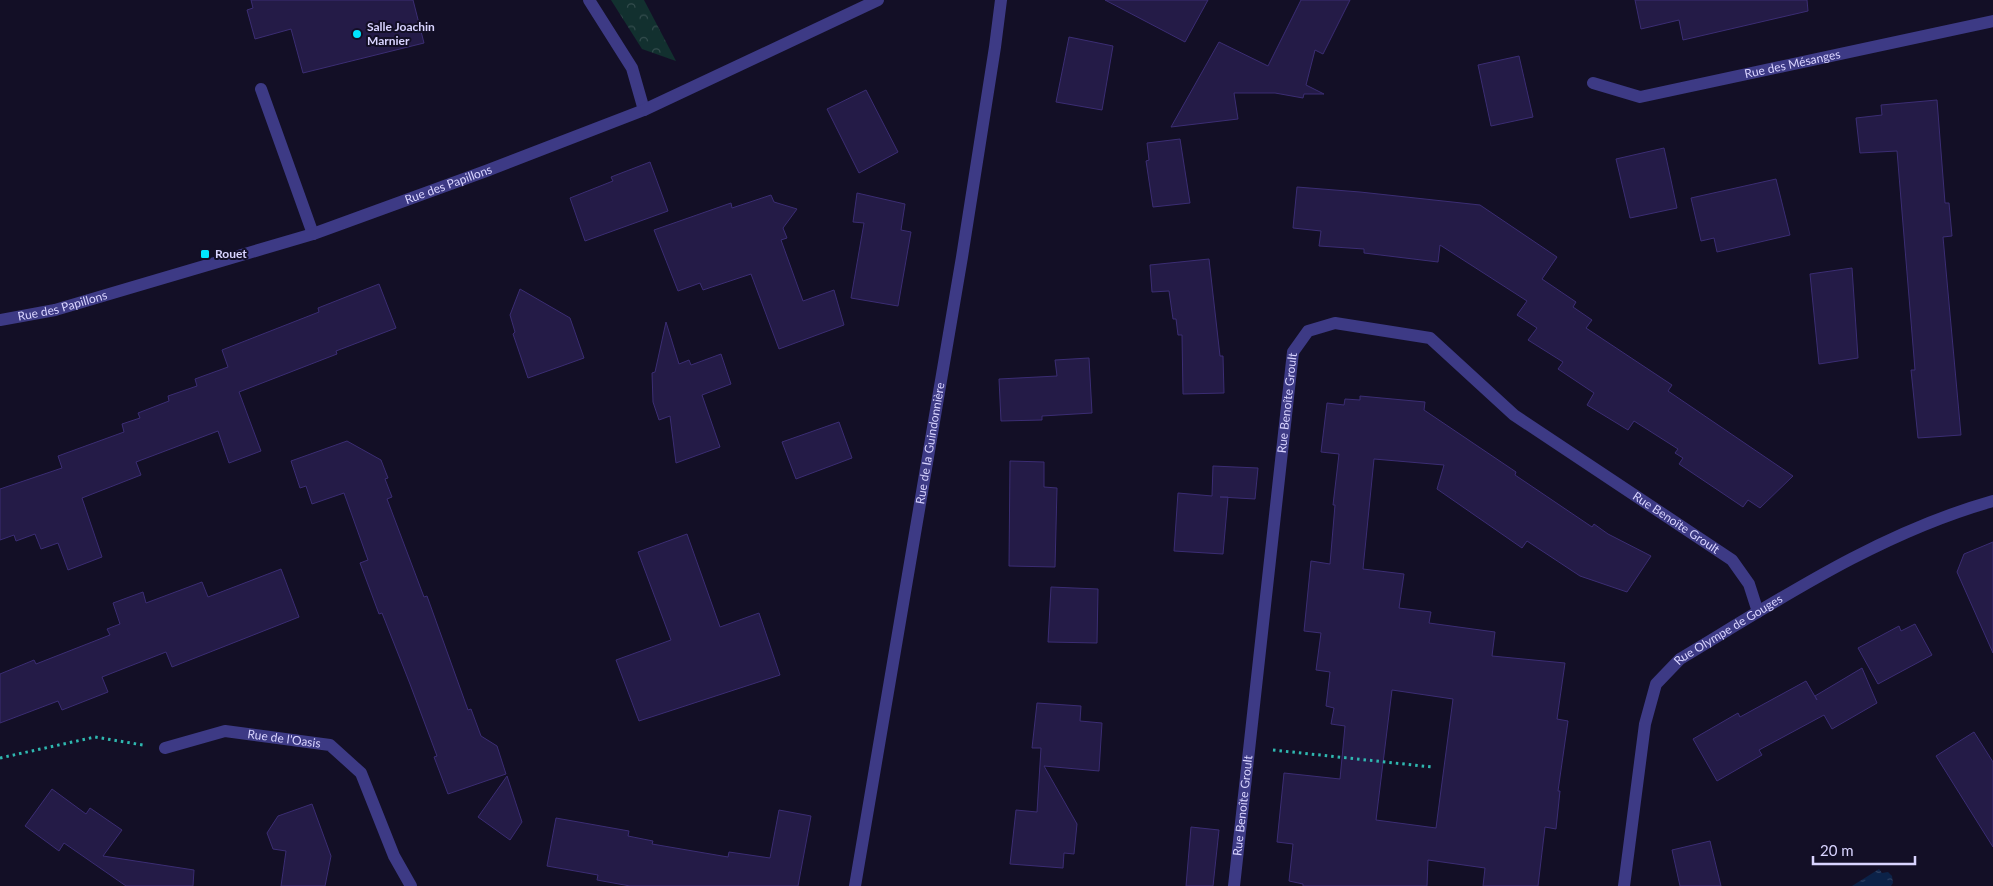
<svg xmlns="http://www.w3.org/2000/svg" width="1993" height="886" viewBox="0 0 1993 886" font-family="Lato,sans-serif">
	<style>
		.park { fill: url(#park-crowns) }
		.water { fill: url(#water-ripples) }
		.building { fill: #241b47; stroke: #3b2d73; fill-rule: evenodd }
		.lines { fill: none; stroke-linecap: round; stroke-linejoin: round }
		.path { stroke: #2fb8b0; stroke-width: 3; stroke-dasharray: 2.5 4; stroke-linecap: butt }
		.service { stroke: #3d3a85; stroke-width: 12 }
		.minor { stroke: #3d3a85; stroke-width: 12 }
		.poi-dot { fill: #00e5ff; stroke: #130f26; stroke-width: 2 }
		.labels { text-anchor: middle; stroke-width: 4; stroke-linejoin: round; paint-order: stroke }
		.poi-label { font-size: 12px; font-weight: bold; fill: #d9d4ff; stroke: #130f26; text-anchor: start }
		.street-label { font-size: 12px; fill: #d9d4ff; stroke: #130f26 }
	</style>
	<defs>
		<pattern id="park-crowns" width="20" height="18" patternUnits="userSpaceOnUse" patternTransform="scale(1.25)"><rect width="20" height="18" fill="#12302f"/><path d="M2 6a3 3 0 1 1 6 0M12 15a3 3 0 1 1 6 0" fill="none" stroke="#344d4e"/></pattern>
		<pattern id="water-ripples" width="26" height="14" patternUnits="userSpaceOnUse" patternTransform="scale(1.25)"><rect width="26" height="14" fill="#0c2248"/><path d="M2 4q2-2 4 0t4 0M15 11q2-2 4 0t4 0" fill="none" stroke="#2f4163"/></pattern>
	</defs>
	<rect width="100%" height="100%" fill="#130f26"/>
	<polygon class="park" points="611,0 644,0 676,61 642,49"/>
	<polygon class="water" points="1879,869 1882,873 1888,872 1892,876 1893,883 1891,886 1852,886"/>
	<g class="building">
		<polygon points="251,0 413,0 424,43 303,73 291,29 255,39 247,10 253,8"/>
		<polygon points="1105,0 1208,0 1185,42"/>
		<polygon points="1301,0 1350,0 1323,54 1315,50 1306,85 1324,94 1304,94 1303,98 1275,93 1234,93 1238,119 1171,127 1219,42 1268,66"/>
		<polygon points="1635,0 1807,0 1808,11 1683,40 1679,20 1641,29"/>
		<polygon points="1069,37 1113,46 1102,110 1056,102"/>
		<polygon points="1519,56 1533,117 1491,126 1478,65"/>
		<polygon points="866,90 898,152 859,173 827,109"/>
		<polygon points="1937,100 1945,203 1949,203 1952,236 1943,237 1961,435 1918,438 1911,370 1915,370 1897,151 1860,153 1856,118 1882,115 1881,105"/>
		<polygon points="1180,139 1190,203 1153,207 1146,161 1149,160 1147,143"/>
		<polygon points="1664,148 1677,208 1630,218 1616,159"/>
		<polygon points="650,162 668,211 585,241 570,198 613,181 611,177"/>
		<polygon points="1776,179 1790,235 1717,252 1714,238 1701,241 1691,198"/>
		<polygon points="1297,187 1360,192 1480,205 1557,257 1542,279 1576,302 1573,307 1592,320 1586,328 1672,385 1668,391 1793,476 1760,508 1748,500 1743,507 1679,464 1683,458 1675,453 1678,449 1634,421 1628,430 1587,405 1594,393 1558,369 1563,362 1528,340 1537,328 1517,315 1527,301 1440,245 1438,262 1364,253 1364,249 1319,246 1321,231 1293,228"/>
		<polygon points="857,193 905,204 901,230 911,232 898,306 851,298 864,223 853,222"/>
		<polygon points="771,195 774,202 797,209 783,228 787,238 781,240 803,301 834,290 844,325 779,349 751,274 703,290 700,283 678,291 654,230 731,203 732,208"/>
		<polygon points="1209,259 1220,356 1223,356 1224,393 1183,394 1182,335 1178,335 1176,319 1173,319 1169,291 1152,292 1150,265"/>
		<polygon points="1852,268 1858,358 1819,364 1810,274"/>
		<polygon points="379,284 396,328 336,351 337,354 239,392 261,451 229,463 218,431 136,462 141,475 82,498 102,557 68,570 58,543 41,549 35,534 16,541 14,535 0,540 0,489 62,468 58,456 124,432 122,424 140,418 138,413 169,401 168,396 197,386 195,379 228,367 222,350 319,312 318,308"/>
		<polygon points="520,289 570,318 584,358 528,378 513,334 515,332 510,315"/>
		<polygon points="666,322 679,364 689,360 691,365 721,354 731,384 702,395 720,447 676,463 670,416 659,420 653,402 652,373 655,372"/>
		<polygon points="1089,358 1092,413 1042,416 1042,420 1001,421 999,379 1057,376 1055,360"/>
		<path d="M 1360,396 L 1425,402 L 1424,410 L 1516,472 L 1515,475 L 1592,527 L 1594,524 L 1608,534 L 1651,556 L 1627,592 L 1580,576 L 1527,541 L 1522,548 L 1437,489 L 1444,465 L 1374,459 L 1363,569 L 1404,574 L 1399,608 L 1431,612 L 1429,623 L 1495,632 L 1492,656 L 1565,663 L 1557,719 L 1568,721 L 1558,791 L 1560,791 L 1556,829 L 1545,827 L 1538,886 L 1483,886 L 1485,868 L 1428,860 L 1427,886 L 1303,886 L 1303,884 L 1289,881 L 1293,844 L 1277,842 L 1284,773 L 1340,779 L 1345,726 L 1331,724 L 1334,708 L 1326,706 L 1330,672 L 1316,670 L 1321,633 L 1304,631 L 1311,561 L 1330,564 L 1335,505 L 1333,505 L 1339,454 L 1321,452 L 1327,403 L 1344,405 L 1345,399 L 1360,400 ZM 1392,690 L 1453,699 L 1436,828 L 1376,820 Z"/>
		<polygon points="839,422 852,458 796,479 782,442"/>
		<polygon points="347,441 381,460 388,478 385,479 392,497 387,499 424,597 427,596 468,710 471,709 481,736 497,746 506,774 448,794 434,757 437,756 410,684 382,613 379,614 360,563 368,560 344,493 312,504 306,486 300,488 291,461"/>
		<polygon points="1010,461 1044,462 1044,487 1057,488 1055,567 1009,566"/>
		<polygon points="1213,466 1258,468 1255,499 1220,497 1228,497 1223,554 1174,551 1178,493 1212,496"/>
		<polygon points="687,534 720,627 759,613 780,675 639,721 616,660 671,640 638,552"/>
		<polygon points="1993,542 1993,653 1957,572 1964,554"/>
		<polygon points="281,569 299,617 172,667 166,652 102,677 108,692 62,710 58,701 0,723 0,674 34,660 36,664 110,635 107,629 120,624 113,603 143,592 146,603 202,582 208,597"/>
		<polygon points="1051,587 1098,589 1097,643 1048,642"/>
		<polygon points="1915,624 1932,655 1878,684 1858,648 1899,626 1901,631"/>
		<polygon points="1862,668 1877,703 1832,729 1824,715 1759,750 1762,755 1717,781 1693,739 1738,713 1740,717 1806,681 1817,700 1815,696"/>
		<polygon points="1037,703 1081,706 1080,721 1102,723 1099,771 1044,766 1077,824 1074,854 1064,853 1063,868 1010,864 1016,810 1037,812 1041,748 1032,748"/>
		<polygon points="1974,732 1993,762 1993,847 1936,756"/>
		<polygon points="507,776 522,822 510,840 478,817"/>
		<polygon points="52,789 86,814 90,808 122,830 103,856 194,870 193,886 126,886 64,843 59,851 25,826"/>
		<polygon points="312,804 331,856 325,886 281,886 286,851 273,849 267,833 278,816"/>
		<polygon points="779,810 811,816 798,886 630,886 597,880 598,875 547,866 556,818 629,831 628,836 653,841 652,844 728,857 729,852 770,858"/>
		<polygon points="1191,827 1219,830 1213,886 1186,886"/>
		<polygon points="1710,841 1721,886 1680,886 1672,850"/>
	</g>
	<g class="lines">
		<g class="path">
			<polyline points="1273,750 1432,767"/>
			<polyline points="0,758 95,737 143,745"/>
		</g>
		<polyline class="service" points="261,89 313,234"/>
		<g class="minor">
			<polyline points="589,0 632,68 644,110"/>
			<path id="s1" d="M 1593,83 L 1640,97 L 1993,21"/>
			<path id="s2" d="M 0,320 L 55,310 L 313,234 L 486,171 L 644,110 L 878,0"/>
			<path id="s3" d="M 165,748 L 225,731 L 330,745 L 361,773 L 394,856 L 411,886"/>
			<path id="s4" d="M 855,886 L 962,257 L 995,47 L 1001,0"/>
			<path id="s5" d="M 1234,886 L 1293,352 L 1308,331 L 1335,323 L 1430,338 L 1514,415 L 1732,560 L 1749,584 L 1758,612"/>
			<path id="s6" d="M 1624,886 L 1645,724 L 1656,684 L 1680,659 C 1780,599 1879,533 1993,501"/>
		</g>
	</g>
	<g class="poi-dot">
		<circle cx="357" cy="34" r="5"/>
		<rect x="200" y="249" width="10" height="10" rx="2.5"/>
	</g>
	<g class="labels">
		<g class="poi-label">
			<text x="367" y="31">Salle Joachin<tspan x="367" dy="14">Marnier</tspan></text>
			<text x="215" y="258">Rouet</text>
		</g>
		<g class="street-label">
			<text dy="4" stroke="none"><textPath href="#s1" startOffset="205">Rue des Mésanges</textPath></text>
			<text dy="4" stroke="none"><textPath href="#s2" startOffset="469">Rue des Papillons</textPath></text>
			<text dy="4" stroke="none"><textPath href="#s2" startOffset="64">Rue des Papillons</textPath></text>
			<text dy="4" stroke="none"><textPath href="#s5" startOffset="486">Rue Benoîte Groult</textPath></text>
			<text dy="4" stroke="none"><textPath href="#s4" startOffset="449">Rue de la Guindonnière</textPath></text>
			<text dy="4" stroke="none"><textPath href="#s5" startOffset="996">Rue Benoîte Groult</textPath></text>
			<text dy="4" stroke="none"><textPath href="#s6" startOffset="296">Rue Olympe de Gouges</textPath></text>
			<text dy="4" stroke="none"><textPath href="#s3" startOffset="122">Rue de l'Oasis</textPath></text>
			<text dy="4" stroke="none"><textPath href="#s5" startOffset="81">Rue Benoîte Groult</textPath></text>
		</g>
	</g>
	<path d="M1813 856v8h102v-8" fill="none" stroke="#d9d4ff" stroke-width="2.5"/>
	<text x="1820" y="856" font-size="15" fill="#d9d4ff" stroke="#130f26" stroke-width="4" paint-order="stroke">20 m</text>
</svg>
